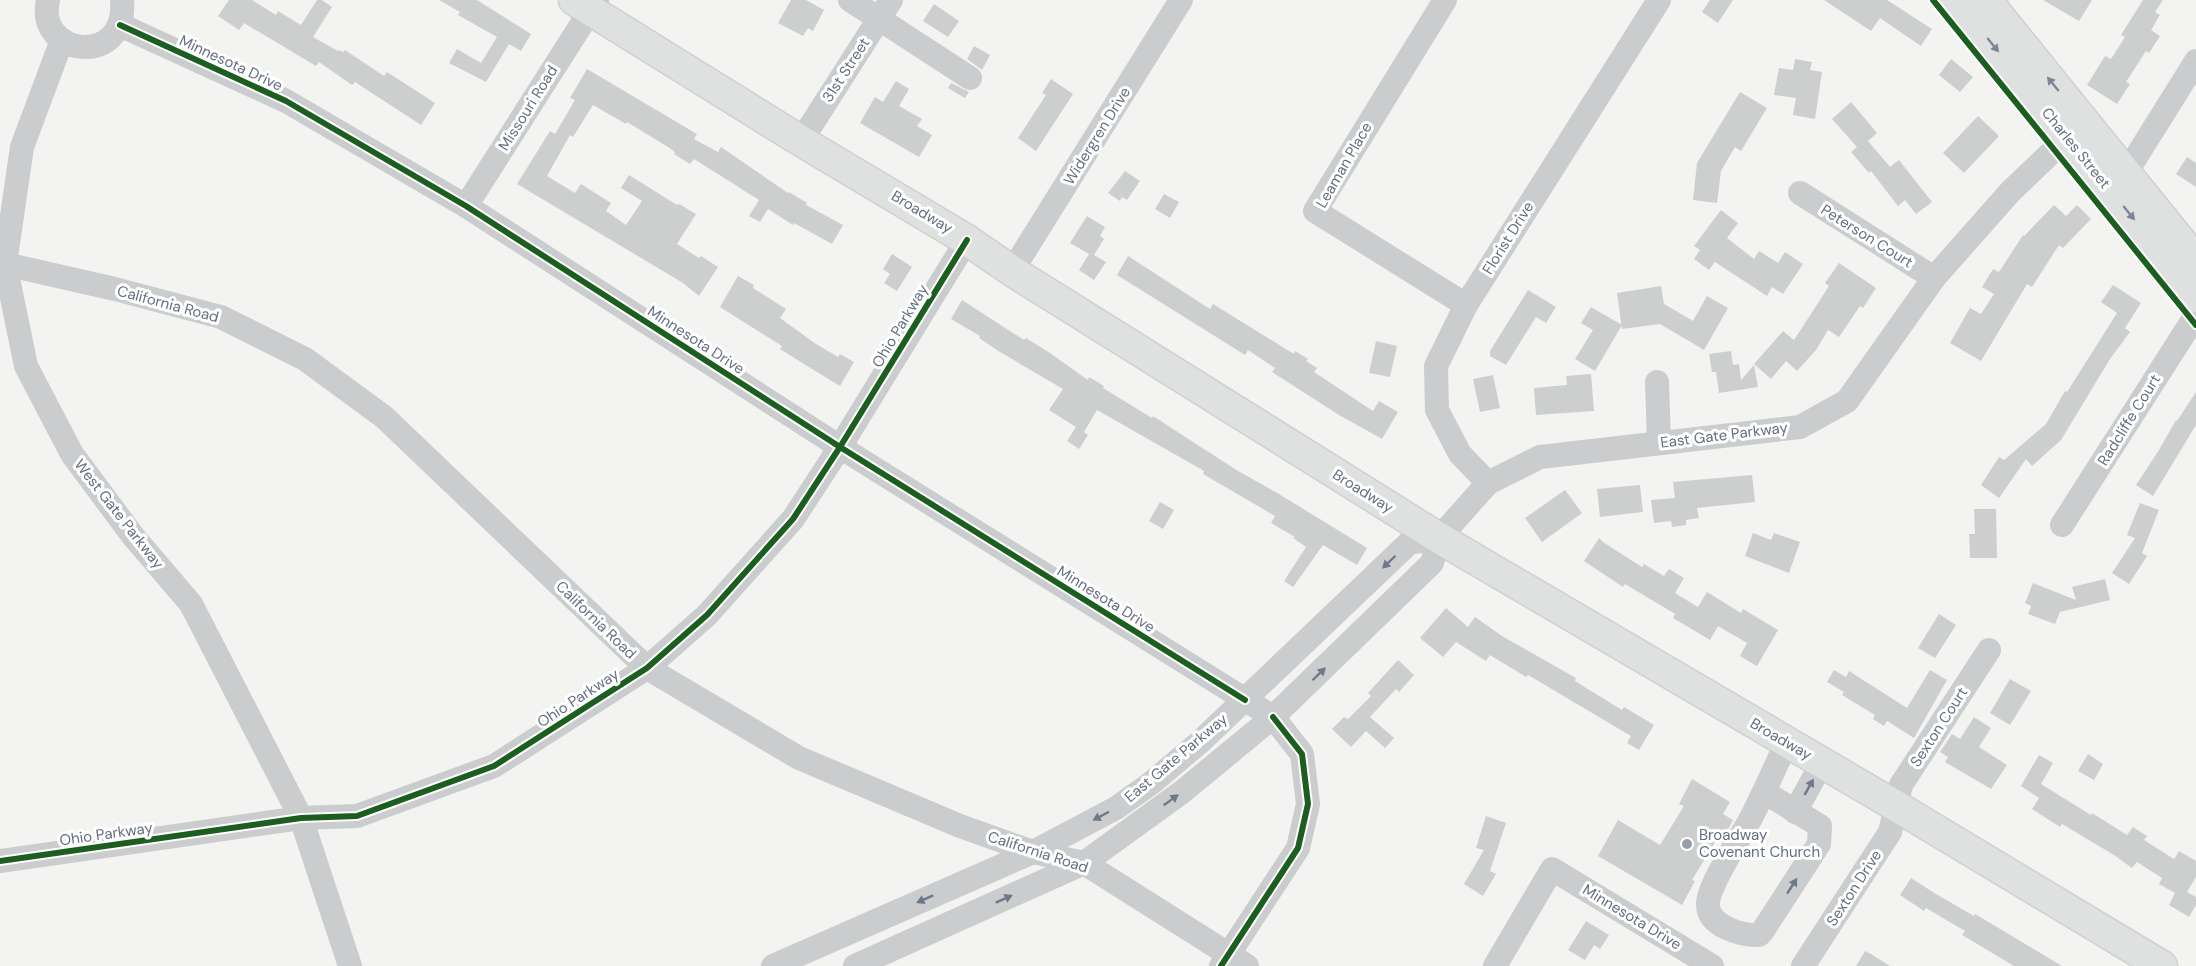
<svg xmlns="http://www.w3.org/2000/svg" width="2196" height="966" viewBox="0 0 2196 966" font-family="'DM Sans',sans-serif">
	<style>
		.building { fill: #cdcfcf }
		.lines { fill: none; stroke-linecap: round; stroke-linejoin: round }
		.major-casing { stroke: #cfd0d0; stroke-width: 33 }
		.minor { stroke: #cbcccd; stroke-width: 24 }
		.major { stroke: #dfe0e0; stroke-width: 30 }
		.cycleway-casing { stroke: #fff; stroke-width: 10 }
		.cycleway { stroke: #1b5e20; stroke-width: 6 }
		.oneway { fill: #7d8694 }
		.oneway2 { fill: #6e7889 }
		.poi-dot { fill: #969ea9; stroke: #fff; stroke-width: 2 }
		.labels { text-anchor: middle; stroke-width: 6; stroke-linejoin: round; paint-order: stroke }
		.street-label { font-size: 15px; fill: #646f81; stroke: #fff }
		.poi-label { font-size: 15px; fill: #646f81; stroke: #fff; text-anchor: start }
	</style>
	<rect width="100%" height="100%" fill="#f3f4f2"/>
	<g class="building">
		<polygon points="229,0 252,0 276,15 278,11 301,25 317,0 322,0 332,7 313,37 338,51 339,50 343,52 345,50 384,76 387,72 435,103 421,125 355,82 352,85 319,62 316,66 244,23 239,30 218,16"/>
		<polygon points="439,0 477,0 531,34 521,51 509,44 486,82 449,63 457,49 481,63 497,37 458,15 460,12"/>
		<polygon points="791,0 806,0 824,10 813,31 808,28 803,36 778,23"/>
		<polygon points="1710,0 1733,0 1718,23 1702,12"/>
		<polygon points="1824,0 1887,0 1932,29 1921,46 1880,18 1871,31"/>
		<polygon points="2043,0 2092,0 2079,21"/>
		<polygon points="2143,0 2163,0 2155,12 2160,15 2151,30 2160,36 2149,53 2146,51 2126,82 2130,84 2117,104 2087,85 2105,56 2111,59 2125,37 2121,35"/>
		<polygon points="934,4 959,21 948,37 923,21"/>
		<polygon points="974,46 990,55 982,70 967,59"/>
		<polygon points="1795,59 1812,62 1810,70 1822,72 1815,119 1793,115 1796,98 1774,95 1779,68 1793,70"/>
		<polygon points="1951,59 1973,77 1960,92 1939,75"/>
		<polygon points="587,69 697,134 694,139 718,152 721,147 788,193 789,192 807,203 806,205 843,225 832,244 794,223 793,225 768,209 760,222 749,216 759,200 694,159 690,164 674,154 675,152 668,147 627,122 626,124 593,105 573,137 570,135 547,176 575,193 581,184 611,203 606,211 626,225 642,201 621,188 629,175 677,205 679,204 696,214 677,244 699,258 701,256 718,267 699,296 683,283 517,184 550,131 555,134 575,100 570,98"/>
		<polygon points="1051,79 1073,94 1036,151 1018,138 1046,95 1042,93"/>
		<polygon points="896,81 909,89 899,106 922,119 917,126 932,135 919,157 860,123 875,97 883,102"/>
		<polygon points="951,83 969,92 965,98 948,88"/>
		<polygon points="1740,92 1767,108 1741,151 1735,147 1721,171 1717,203 1693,200 1697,163"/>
		<polygon points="1851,102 1877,133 1868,141 1890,167 1899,160 1932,202 1916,214 1905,200 1898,206 1871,171 1869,173 1851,152 1857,147 1832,119"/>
		<polygon points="1978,116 1999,136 1964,173 1943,153"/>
		<polygon points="2187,157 2196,163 2196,187 2176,174"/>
		<polygon points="1125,171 1140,181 1127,200 1122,197 1120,201 1108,193"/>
		<polygon points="1164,194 1179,202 1170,218 1155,209"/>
		<polygon points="2054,205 2066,216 2077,205 2091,219 2063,248 2059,245 2032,287 2027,284 1981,361 1950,343 1970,308 1981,314 1994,294 1982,287 1993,269 1999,272 2023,235 2024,236"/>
		<polygon points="1721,210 1738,223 1727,238 1754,259 1759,251 1778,263 1785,252 1803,264 1783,294 1772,287 1767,296 1715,262 1709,270 1694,259 1700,250 1694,246"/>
		<polygon points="1087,216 1105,227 1100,236 1104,239 1094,255 1106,262 1094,280 1079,270 1089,254 1070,243"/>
		<polygon points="892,254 912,267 897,291 884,283 890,274 883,269"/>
		<polygon points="1128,256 1210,309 1213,304 1294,354 1295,351 1308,359 1306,361 1317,368 1314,372 1373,411 1379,401 1398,412 1382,439 1339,415 1272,372 1275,368 1248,350 1245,355 1117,275"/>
		<polygon points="1839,263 1876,288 1863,308 1860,306 1839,337 1828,330 1816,350 1797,371 1786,361 1771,379 1754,364 1783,331 1794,340 1829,286 1825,283"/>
		<polygon points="738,276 754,285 753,288 786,309 780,318 816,344 838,357 840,354 854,362 840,386 799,361 780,349 782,346 720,307"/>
		<polygon points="2113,285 2141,303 2125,328 2130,332 2110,359 2061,440 2032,466 2026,459 1999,498 1981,485 1999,457 2004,460 2046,424 2065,391 2067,392 2117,313 2101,302"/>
		<polygon points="1661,286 1664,304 1693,321 1707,296 1728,308 1704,350 1660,324 1622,329 1617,293"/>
		<polygon points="1528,290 1556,307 1546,323 1536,317 1506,365 1490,356 1490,351"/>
		<polygon points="962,300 1024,340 1026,338 1050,353 1088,380 1089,377 1104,386 1103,388 1152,418 1153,416 1238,471 1279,494 1367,548 1357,565 1323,545 1293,587 1284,581 1306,547 1293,538 1295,537 1271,523 1275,516 1203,474 1204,471 1097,410 1084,432 1088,435 1079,449 1067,441 1076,427 1049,410 1063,389 1000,352 979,338 980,336 951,319"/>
		<polygon points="1591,307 1622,325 1595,371 1575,359 1593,330 1581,323"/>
		<polygon points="1376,341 1397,346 1390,377 1369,373"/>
		<polygon points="1731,351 1733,365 1739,364 1741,380 1754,365 1758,387 1719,393 1716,372 1712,372 1709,354"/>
		<polygon points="1591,374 1594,411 1536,415 1534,388 1567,385 1566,376"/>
		<polygon points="1493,375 1500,408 1480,412 1473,379"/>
		<polygon points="2196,392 2196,425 2153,496 2136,485 2159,450 2176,420 2177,421"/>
		<polygon points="1752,475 1755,502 1697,508 1699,518 1686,520 1686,525 1672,527 1671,521 1654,523 1651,500 1675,498 1673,482"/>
		<polygon points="1640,485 1643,512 1600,517 1597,489"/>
		<polygon points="1565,490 1582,513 1542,542 1525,518"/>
		<polygon points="1160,502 1174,510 1163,529 1149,521"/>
		<polygon points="2140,503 2159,510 2142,553 2147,556 2129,584 2112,573 2135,538 2127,535"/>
		<polygon points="1974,509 1996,509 1997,558 1970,558 1969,534 1975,534"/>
		<polygon points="1753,533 1771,540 1774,533 1800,542 1789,573 1745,556"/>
		<polygon points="1599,538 1603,542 1642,567 1644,564 1664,576 1669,569 1684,578 1675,593 1698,607 1707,592 1741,613 1743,609 1778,630 1757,666 1740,656 1747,643 1718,626 1710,640 1673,618 1675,614 1625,584 1623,587 1584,561"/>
		<polygon points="2105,579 2110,600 2060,612 2055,624 2028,614 2031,606 2025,603 2033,583 2076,600 2072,587"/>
		<polygon points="1446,608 1468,627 1475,617 1502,636 1576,678 1575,681 1622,710 1624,707 1654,725 1639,750 1627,743 1631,736 1528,675 1526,677 1490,655 1486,661 1456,642 1443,657 1420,638"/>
		<polygon points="1939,614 1956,625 1935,658 1918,648"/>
		<polygon points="1398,660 1414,675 1399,692 1396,689 1370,717 1394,738 1385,748 1366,731 1351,747 1332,729 1344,717 1348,719 1371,696 1368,693"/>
		<polygon points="1834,670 1846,677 1849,671 1907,708 1930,670 1947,680 1914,738 1887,721 1884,726 1873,719 1875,715 1842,695 1844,692 1827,682"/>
		<polygon points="2010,679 2031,691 2010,725 1990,713"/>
		<polygon points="1974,717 1991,728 1979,747 2007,765 1991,789 1945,762 1948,757 1940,752 1952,734 1960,739"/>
		<polygon points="2088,754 2103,764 2094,780 2078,771"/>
		<polygon points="2039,755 2053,763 2041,784 2091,815 2092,813 2127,835 2133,827 2147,836 2144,840 2174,859 2179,851 2196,861 2196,877 2187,892 2196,897 2196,905 2189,917 2169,905 2175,893 2159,884 2162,878 2137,862 2132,868 2114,855 2062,824 2060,827 2032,809 2039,798 2021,786"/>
		<polygon points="1692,779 1730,802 1723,814 1733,820 1727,831 1723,829 1692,880 1695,881 1682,905 1598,856 1618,820 1660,845 1684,806 1679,804"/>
		<polygon points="1486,816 1506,823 1490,871 1496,874 1483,896 1464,884 1484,850 1476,848"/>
		<polygon points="1911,878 1936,894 1974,916 1975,914 2062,966 2014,966 1962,935 1965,931 1926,908 1924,911 1900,895"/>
		<polygon points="1586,921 1609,935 1600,949 1594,945 1585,960 1568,950"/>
		<polygon points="1865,951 1871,954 1890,966 1856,966"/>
	</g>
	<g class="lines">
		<g class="major-casing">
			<g id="major">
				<polyline points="574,0 801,141 967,240 1012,271 1439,538 1896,806 2162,966"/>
				<polyline points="1956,0 2196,297"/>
				<polyline points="1986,0 2196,260"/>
			</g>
		</g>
		<g class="minor">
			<path d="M 48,0 C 35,57 128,68 122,0"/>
			<polyline points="850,0 970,78"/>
			<polyline points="1445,0 1315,211 1466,305"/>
			<polyline points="120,25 286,101 466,206 840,447 1273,717 1302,754 1308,804 1298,848 1221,966"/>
			<polyline points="62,40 22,147 5,264 26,366 72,454 133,536 191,604 301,818 350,966"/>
			<polyline points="801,141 891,0"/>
			<polyline points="2115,184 2126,173 2196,61"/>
			<polyline points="1800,193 1934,278"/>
			<polyline points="466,206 597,0"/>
			<polyline points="0,267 5,264 115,289 221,317 305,359 384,417 647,668 799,758 960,826 1033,852 1084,863 1247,966"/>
			<polyline points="1012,271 1181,0"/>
			<polyline points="1657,382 1659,443"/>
			<polyline points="1488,483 1460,454 1437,410 1436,366 1466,305 1659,0"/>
			<polyline points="2062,525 2196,315"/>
			<path d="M 1764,792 L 1820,826 L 1819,844 L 1762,932 L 1759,935 C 1742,936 1708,926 1708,905 C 1707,886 1741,837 1751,818 C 1764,793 1775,767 1787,742"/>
			<polyline points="1795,812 1822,763"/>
			<polyline points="0,861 301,818 357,816 494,766 647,668 707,615 793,519 840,447 967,240"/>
			<polyline points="773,966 1033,852 1116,808 1150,784 1200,742 1409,543 1439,538"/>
			<polyline points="855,966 1084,863 1182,792 1273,717 1432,563 1439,538 1488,483 1540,457 1800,427 1847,401 1934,278 2010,192 2079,126"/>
			<polyline points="1495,966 1552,869 1712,966"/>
			<polyline points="1803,966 1890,832 1901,785 1989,650"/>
		</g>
		<use href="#major" class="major"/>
		<g class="cycleway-casing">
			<g id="cycleway">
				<polyline points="1933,0 2196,325"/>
				<polyline points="120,25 286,101 466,206 840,447 1245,700"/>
				<polyline points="0,861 301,818 357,816 494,766 647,668 707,615 793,519 840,447 967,240"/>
				<polyline points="1221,966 1298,848 1308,804 1302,754 1273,717"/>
			</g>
		</g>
		<use href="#cycleway" class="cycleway"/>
	</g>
	<defs><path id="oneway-solid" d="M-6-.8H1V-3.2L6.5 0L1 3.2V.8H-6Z" transform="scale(1.5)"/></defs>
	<g class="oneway">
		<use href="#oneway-solid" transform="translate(1993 45) rotate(51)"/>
		<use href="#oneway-solid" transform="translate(2053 84) rotate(-129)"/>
		<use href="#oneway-solid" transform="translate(2129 213) rotate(51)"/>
	</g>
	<g class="oneway2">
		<use href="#oneway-solid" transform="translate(1389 562) rotate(136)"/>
		<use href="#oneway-solid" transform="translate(1319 674) rotate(-44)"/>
		<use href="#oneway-solid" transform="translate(1809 787) rotate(-61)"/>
		<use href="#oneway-solid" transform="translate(1171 800) rotate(-36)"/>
		<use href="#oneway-solid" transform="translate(1101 816) rotate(152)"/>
		<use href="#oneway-solid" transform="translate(1792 886) rotate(-57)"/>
		<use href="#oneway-solid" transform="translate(925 899) rotate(156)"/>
		<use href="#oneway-solid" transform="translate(1004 899) rotate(-24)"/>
	</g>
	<circle class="poi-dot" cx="1687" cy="844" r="6"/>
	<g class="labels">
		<g class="street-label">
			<text transform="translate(231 63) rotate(25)" y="5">Minnesota Drive</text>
			<text transform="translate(846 70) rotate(-57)" y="5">31st Street</text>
			<text transform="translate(528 108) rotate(-58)" y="5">Missouri Road</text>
			<text transform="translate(1097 136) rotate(-58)" y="5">Widergren Drive</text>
			<text transform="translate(2076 148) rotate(51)" y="5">Charles Street</text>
			<text transform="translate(1344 165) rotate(-60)" y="5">Leaman Place</text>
			<text transform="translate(922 212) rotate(31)" y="5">Broadway</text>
			<text transform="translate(1867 236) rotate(32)" y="5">Peterson Court</text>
			<text transform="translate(1508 238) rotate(-58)" y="5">Florist Drive</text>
			<text transform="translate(168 304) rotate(15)" y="5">California Road</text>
			<text transform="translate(900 326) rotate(-59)" y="5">Ohio Parkway</text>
			<text transform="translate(696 340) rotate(33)" y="5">Minnesota Drive</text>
			<text transform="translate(2129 420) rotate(-58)" y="5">Radcliffe Court</text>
			<text transform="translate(1724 435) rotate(-7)" y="5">East Gate Parkway</text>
			<text transform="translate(1363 491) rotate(32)" y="5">Broadway</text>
			<text transform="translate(119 514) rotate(52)" y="5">West Gate Parkway</text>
			<text transform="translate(1106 599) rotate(32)" y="5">Minnesota Drive</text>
			<text transform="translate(596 620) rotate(44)" y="5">California Road</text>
			<text transform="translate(578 698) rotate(-33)" y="5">Ohio Parkway</text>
			<text transform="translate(1939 727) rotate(-57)" y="5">Sexton Court</text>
			<text transform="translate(1781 739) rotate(30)" y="5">Broadway</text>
			<text transform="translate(1176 758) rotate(-40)" y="5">East Gate Parkway</text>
			<text transform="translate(106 834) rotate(-8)" y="5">Ohio Parkway</text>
			<text transform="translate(1038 852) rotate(18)" y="5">California Road</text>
			<text transform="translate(1854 888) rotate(-57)" y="5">Sexton Drive</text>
			<text transform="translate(1632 917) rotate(31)" y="5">Minnesota Drive</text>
		</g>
		<g class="poi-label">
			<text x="1699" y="840">Broadway<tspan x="1699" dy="17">Covenant Church</tspan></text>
		</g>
	</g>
</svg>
